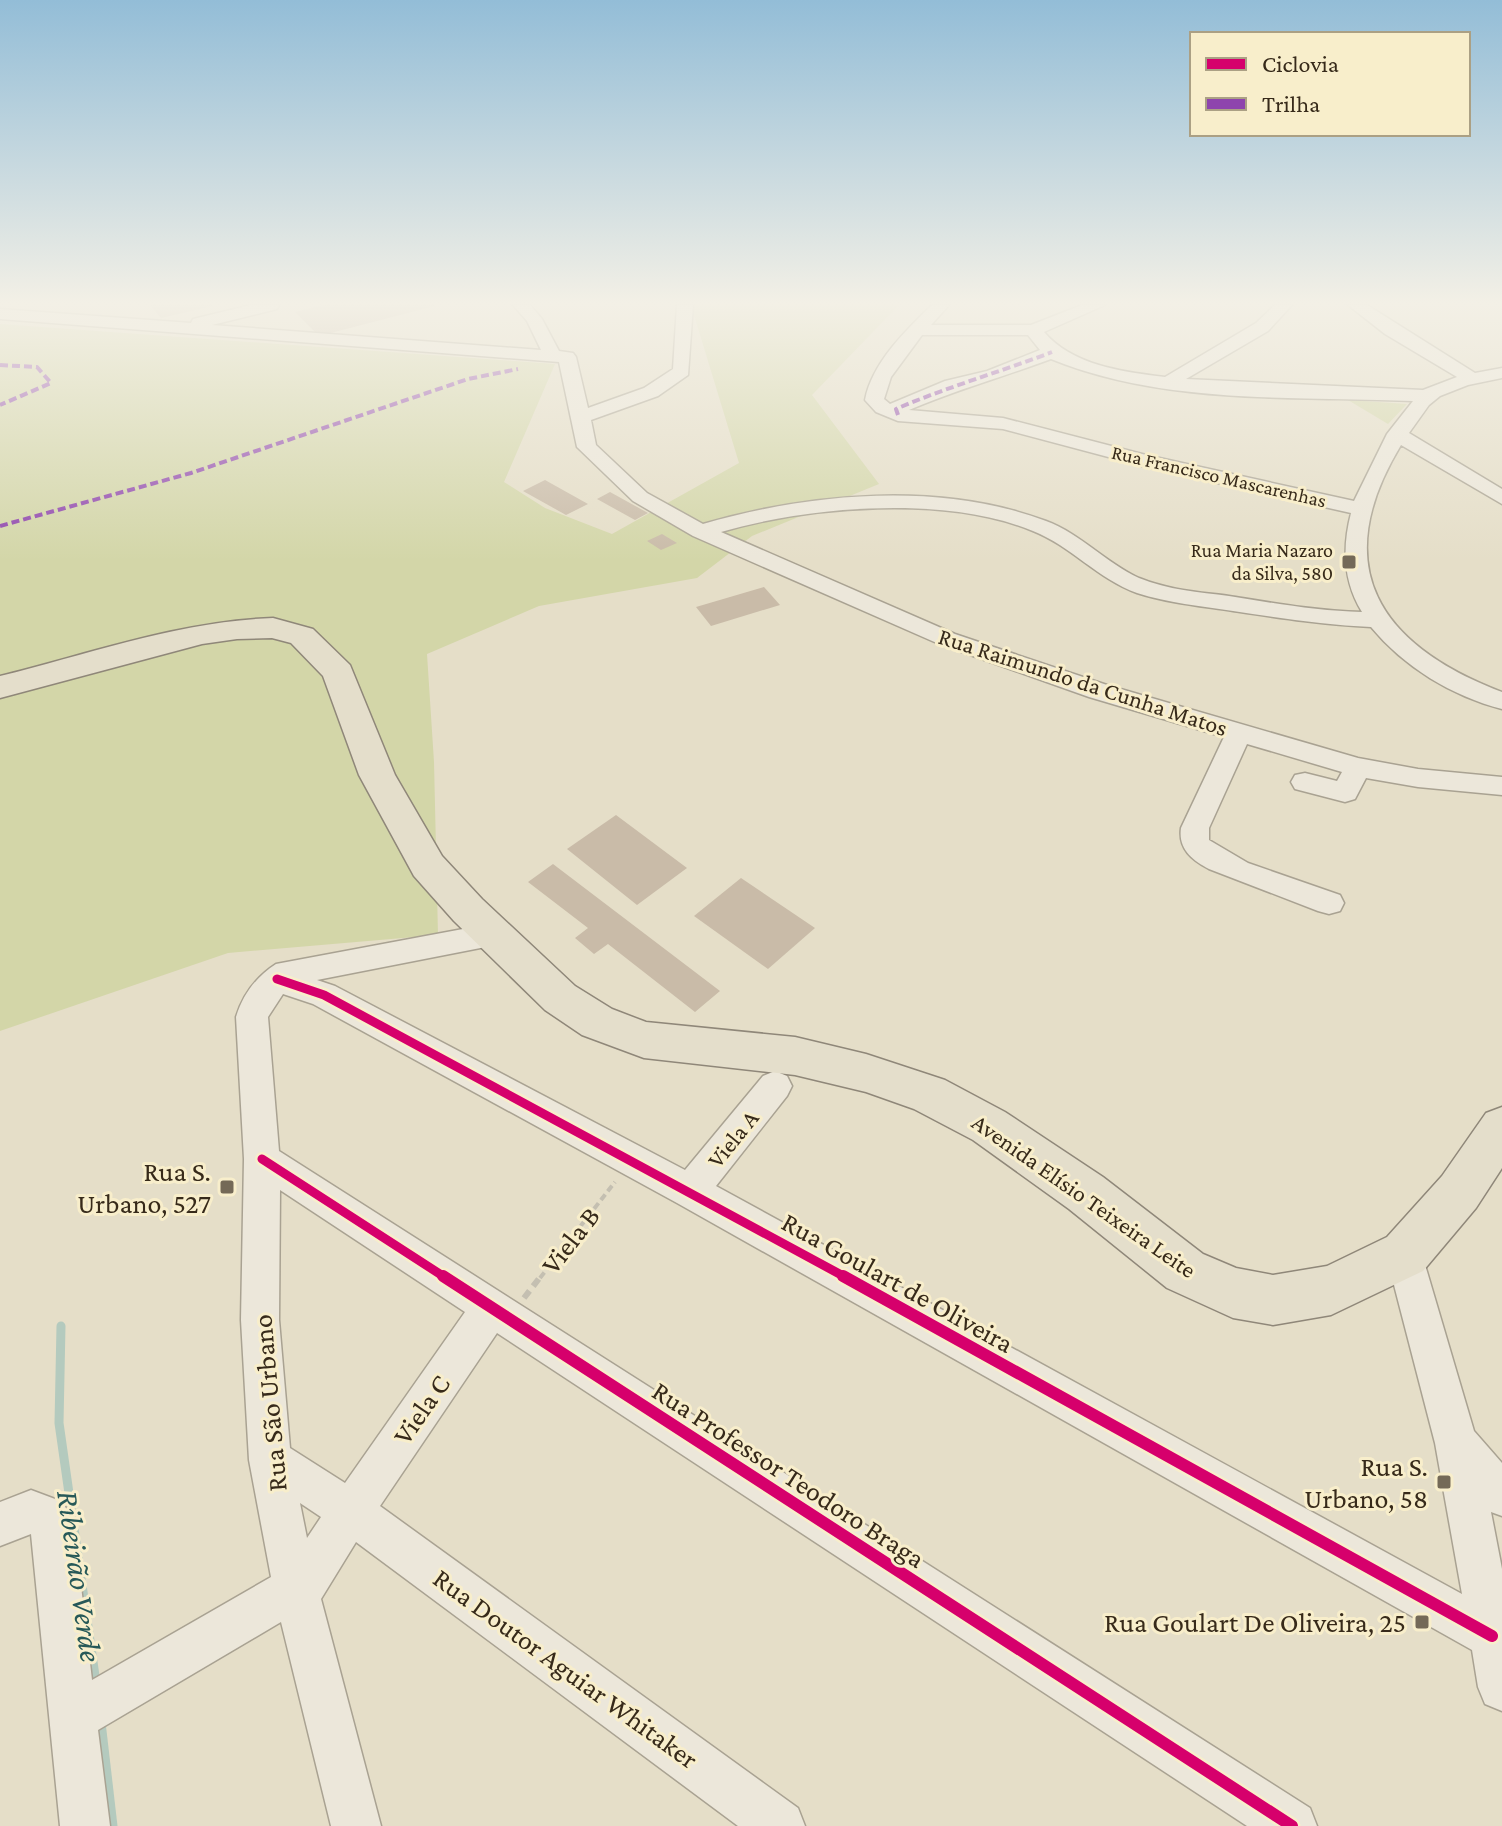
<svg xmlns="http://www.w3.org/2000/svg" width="1502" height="1826" viewBox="0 0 1502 1826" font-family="'Crimson Pro',serif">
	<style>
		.green { fill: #d3d6a8 }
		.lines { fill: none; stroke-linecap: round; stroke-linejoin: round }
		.stream { stroke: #b4cabe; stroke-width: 9 }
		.building { fill: #c9bba8 }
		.minor-casing { stroke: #a9a292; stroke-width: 3 }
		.major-casing { stroke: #8f8779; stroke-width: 3 }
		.path-far1 { stroke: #c4bfb1; stroke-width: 4; stroke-dasharray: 7 4; stroke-linecap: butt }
		.path { stroke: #c4bfb1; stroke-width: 6; stroke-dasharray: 9 6; stroke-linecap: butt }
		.minor { fill: #ece7da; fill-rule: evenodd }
		.major { fill: #e4decb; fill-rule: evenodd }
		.quiet { stroke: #8e44ad; stroke-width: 4; stroke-dasharray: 8 4; stroke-linecap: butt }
		.cycleway-far1-casing { stroke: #f8eecb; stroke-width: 14 }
		.cycleway-casing { stroke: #f8eecb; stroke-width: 17 }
		.cycleway-far1 { stroke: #d6006c; stroke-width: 9 }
		.cycleway { stroke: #d6006c; stroke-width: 12 }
		.poi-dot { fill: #746957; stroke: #f8eecb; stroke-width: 3 }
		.labels { text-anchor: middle; stroke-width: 6; stroke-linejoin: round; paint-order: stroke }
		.far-street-label { font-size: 20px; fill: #372a1a; stroke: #f8eecb }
		.far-poi-label { font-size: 20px; fill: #372a1a; stroke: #f8eecb; text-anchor: end }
		.street-label { font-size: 24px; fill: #372a1a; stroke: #f8eecb }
		.near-poi-label { font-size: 28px; fill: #372a1a; stroke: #f8eecb; text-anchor: end }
		.near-street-label { font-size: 28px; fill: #372a1a; stroke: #f8eecb }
		.near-water-label { font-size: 32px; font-style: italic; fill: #275958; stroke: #f8eecb }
	</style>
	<rect width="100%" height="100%" fill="#e5dec8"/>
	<g class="green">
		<polygon points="694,305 899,305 812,395 879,484 752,536 697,578 539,606 427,654 434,762 438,935 228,953 0,1031 0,324 555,364 504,482 545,508 612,534 739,463 694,315"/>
		<polygon points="1348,400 1407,404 1388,424"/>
	</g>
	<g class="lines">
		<g class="stream">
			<polyline points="61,1326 59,1423 96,1683"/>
			<polyline points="101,1722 113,1826"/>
		</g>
	</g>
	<g class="building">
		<polygon points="150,305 213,305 213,306 161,318"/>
		<polygon points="323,305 435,305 435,306 319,336 295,312"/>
		<polygon points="545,480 588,504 566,515 523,491"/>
		<polygon points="610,492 648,513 635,520 597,499"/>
		<polygon points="662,534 677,543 661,550 647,541"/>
		<polygon points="764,587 780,605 711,626 696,607"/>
		<polygon points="616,815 687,868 637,905 567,849"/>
		<polygon points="553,864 720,991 695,1012 608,944 594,954 575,938 588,928 528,882"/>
		<polygon points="741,878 815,928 768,969 694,916"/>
	</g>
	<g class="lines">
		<g class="minor-casing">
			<g id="minor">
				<path d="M 251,305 L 279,305 L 277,309 L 212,325 L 541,350 L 527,321 L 513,305 L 530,305 L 542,319 L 559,351 L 573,353 L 576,357 L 588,408 L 644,388 L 673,369 L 677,305 L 693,305 L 688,375 L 658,396 L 591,420 L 596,445 L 647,493 L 703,524 C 810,493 940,481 1046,521 C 1081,534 1106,563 1139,578 C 1168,590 1199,592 1229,596 C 1273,603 1317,611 1362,612 C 1343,581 1342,548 1351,513 L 1146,467 L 1003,429 L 898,421 L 876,412 L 865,400 C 872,363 906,330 932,305 L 949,305 L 931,325 L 1031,325 L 1082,305 L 1105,305 L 1044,332 C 1072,365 1122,372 1165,377 L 1256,323 L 1275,305 L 1292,305 L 1268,331 L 1186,379 L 1423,390 L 1457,377 L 1385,334 L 1348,305 L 1367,305 L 1475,373 L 1502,368 L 1502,378 L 1468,385 L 1440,396 L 1429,405 L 1409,433 L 1502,489 L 1502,504 L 1401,445 C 1327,567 1379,645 1502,692 L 1502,709 C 1452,696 1404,667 1371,627 C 1324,625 1279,618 1233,611 C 1201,606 1168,603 1137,593 C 1098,579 1071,546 1033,531 C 946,495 810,506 721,532 L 955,634 L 1107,685 L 1358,758 L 1418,769 L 1502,777 L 1502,795 L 1418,787 L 1366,778 L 1355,799 L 1345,802 L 1295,789 L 1291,782 L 1295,775 L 1305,773 L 1337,781 L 1342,772 L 1247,744 L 1209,828 L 1209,840 L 1248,863 L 1340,895 L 1344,903 L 1340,911 L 1329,914 L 1318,911 L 1209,869 C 1192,860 1178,849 1181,828 L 1224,737 L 1089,697 L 939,644 L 693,536 L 633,501 L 577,447 L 559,362 L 0,319 L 0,309 L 191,323 L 193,319 ZM 922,335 L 1028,335 L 1040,350 L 987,371 L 945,381 L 890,404 L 884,399 L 891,377 ZM 1051,359 C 1164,405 1292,396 1413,401 L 1387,434 L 1354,501 L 1146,455 L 1003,418 L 909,410 C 955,390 1003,377 1051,359 Z"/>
				<path d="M 495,923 L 506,927 L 510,935 L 506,943 L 317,980 L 335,986 L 685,1170 L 763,1076 L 775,1071 L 787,1076 L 792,1086 L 787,1096 L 716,1186 L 1462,1594 L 1435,1443 L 1386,1254 L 1392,1241 L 1405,1236 L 1418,1241 L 1474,1431 L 1502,1463 L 1502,1516 L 1491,1512 L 1502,1569 L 1502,1711 L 1485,1704 L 1478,1687 L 1472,1650 L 677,1203 L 313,1004 L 283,994 L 268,1017 L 279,1151 L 1310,1808 L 1317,1826 L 1247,1826 L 497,1333 L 380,1506 L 798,1808 L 805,1826 L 738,1826 L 356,1542 L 321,1599 L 381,1826 L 331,1826 L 281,1622 L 98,1730 L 110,1826 L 60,1826 L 31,1534 L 0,1546 L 0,1502 L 31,1490 L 63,1502 L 74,1526 L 92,1680 L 271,1577 L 249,1460 L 241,1320 L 244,1159 L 236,1017 C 243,994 256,977 276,964 ZM 280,1190 L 465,1312 L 345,1483 L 290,1448 L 279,1320 ZM 300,1503 L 321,1517 L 307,1538 Z"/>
			</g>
		</g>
		<g class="major-casing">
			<path id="major" d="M 273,618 L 313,629 L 350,665 L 395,775 L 442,856 L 482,899 L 575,986 L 612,1009 L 646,1022 L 795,1037 L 866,1054 L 945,1080 L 1005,1112 L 1103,1177 L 1203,1254 L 1236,1268 L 1273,1275 L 1327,1266 L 1387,1237 L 1442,1176 L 1486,1113 L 1502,1107 L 1502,1168 L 1476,1208 L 1423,1271 L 1331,1315 L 1273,1325 L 1233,1318 L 1167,1288 L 1069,1209 L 973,1140 L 914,1109 L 866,1092 L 795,1075 L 644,1058 L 582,1035 L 545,1010 L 454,921 L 414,876 L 359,775 L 323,676 L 291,643 L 272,638 L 237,639 L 202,644 L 0,698 L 0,676 C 89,654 181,621 273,618 Z"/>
		</g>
		<polyline class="path-far1" points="540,1278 615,1182"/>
		<polyline class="path" points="524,1298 541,1276"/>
		<use href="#minor" class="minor"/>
		<use href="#major" class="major"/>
		<g class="quiet">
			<polyline points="0,365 37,367 51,383 0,405"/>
			<path d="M 898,415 L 896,409 C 947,387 1000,372 1052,352"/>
			<polyline points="0,526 191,473 468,379 518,369"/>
		</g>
		<g class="cycleway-far1-casing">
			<g id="cycleway-far1">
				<polyline points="277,979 324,995 847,1278"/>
				<polyline points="262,1159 446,1278"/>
			</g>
		</g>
		<g class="cycleway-casing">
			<g id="cycleway">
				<polyline points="443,1276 1292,1826"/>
				<polyline points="843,1276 1492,1636"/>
			</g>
		</g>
		<use href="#cycleway-far1" class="cycleway-far1"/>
		<use href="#cycleway" class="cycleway"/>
	</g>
	<linearGradient id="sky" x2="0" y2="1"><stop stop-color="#93bdd7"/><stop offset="0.54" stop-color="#f3f0e6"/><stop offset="1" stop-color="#f3f0e6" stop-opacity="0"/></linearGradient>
	<rect width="1502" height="561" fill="url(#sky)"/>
	<g class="poi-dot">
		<rect x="1341" y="554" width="16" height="16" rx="4"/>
		<rect x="219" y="1179" width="16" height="16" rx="4"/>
		<rect x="1436" y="1474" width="16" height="16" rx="4"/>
		<rect x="1414" y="1614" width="16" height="16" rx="4"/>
	</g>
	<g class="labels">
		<g class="far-street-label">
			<text transform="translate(1219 476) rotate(13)" y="7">Rua Francisco Mascarenhas</text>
		</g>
		<g class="far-poi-label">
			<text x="1333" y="557">Rua Maria Nazaro<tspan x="1333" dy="23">da Silva, 580</tspan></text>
		</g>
		<g class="street-label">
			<text transform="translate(1083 682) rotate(18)" y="8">Rua Raimundo da Cunha Matos</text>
			<text transform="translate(733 1139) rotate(-51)" y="8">Viela A</text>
			<text transform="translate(1084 1196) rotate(35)" y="8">Avenida Elísio Teixeira Leite</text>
		</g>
		<g class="near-poi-label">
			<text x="211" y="1181">Rua S.<tspan x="211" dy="32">Urbano, 527</tspan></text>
			<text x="1428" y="1476">Rua S.<tspan x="1428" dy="32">Urbano, 58</tspan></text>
			<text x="1406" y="1632">Rua Goulart De Oliveira, 25</text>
		</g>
		<g class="near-street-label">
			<text transform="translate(570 1240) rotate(-52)" y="10">Viela B</text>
			<text transform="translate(898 1282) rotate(29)" y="10">Rua Goulart de Oliveira</text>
			<text transform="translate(269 1403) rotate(-95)" y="10">Rua São Urbano</text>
			<text transform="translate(421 1409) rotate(-55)" y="10">Viela C</text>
			<text transform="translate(789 1474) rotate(33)" y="10">Rua Professor Teodoro Braga</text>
			<text transform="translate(566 1668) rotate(36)" y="10">Rua Doutor Aguiar Whitaker</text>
		</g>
		<g class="near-water-label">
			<text transform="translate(80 1576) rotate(82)" y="11">Ribeirão Verde</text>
		</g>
	</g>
	<rect x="1190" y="32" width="280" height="104" fill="#f8eecb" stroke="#aba084" stroke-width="2"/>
	<rect x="1206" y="58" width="40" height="12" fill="#d6006c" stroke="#aba084" stroke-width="2"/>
	<text x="1262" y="72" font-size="24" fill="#372a1a">Ciclovia</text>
	<rect x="1206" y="98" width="40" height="12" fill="#8e44ad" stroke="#aba084" stroke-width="2"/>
	<text x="1262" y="112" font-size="24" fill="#372a1a">Trilha</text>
</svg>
